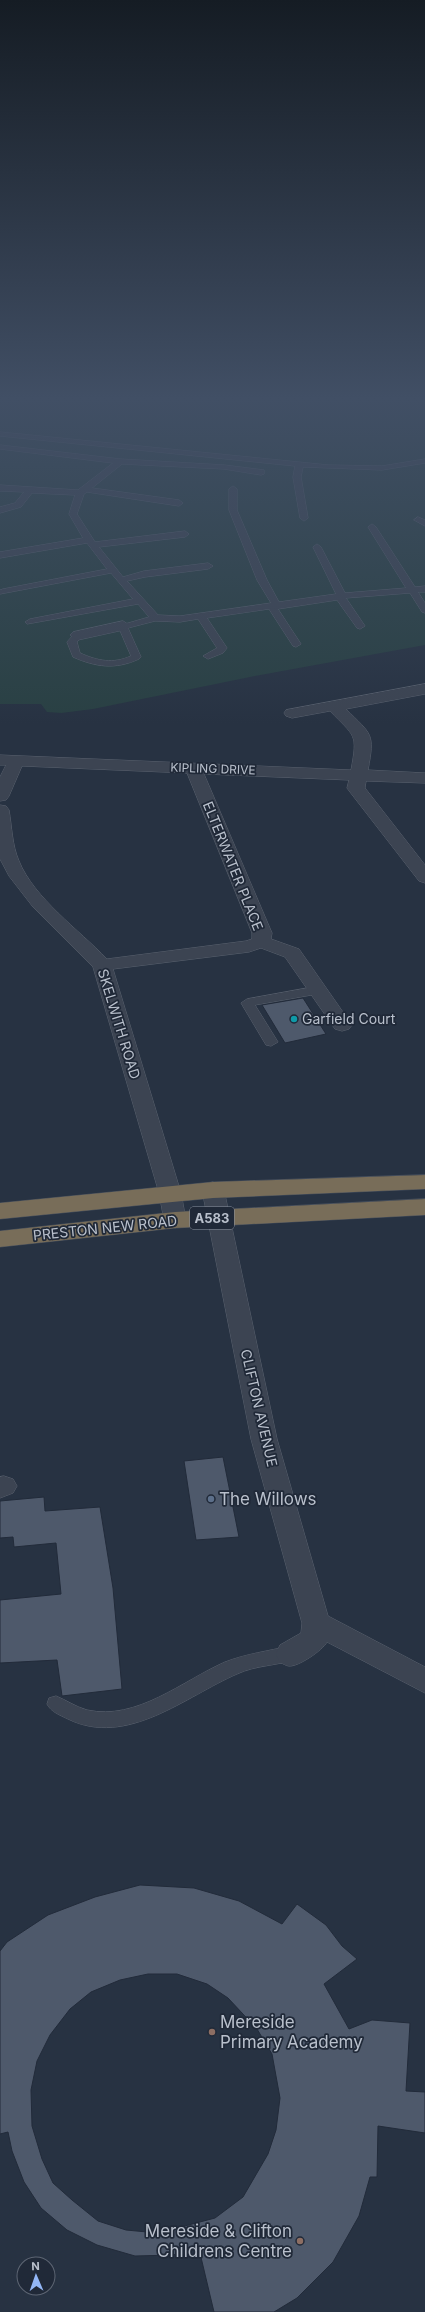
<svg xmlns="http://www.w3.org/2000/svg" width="425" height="2312" viewBox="0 0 425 2312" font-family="Inter,sans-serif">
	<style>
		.green { fill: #294043 }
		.building { fill: #4e596b; stroke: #222b3a; fill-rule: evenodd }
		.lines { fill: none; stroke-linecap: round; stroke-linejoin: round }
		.lane-casing { stroke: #5a626f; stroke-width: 1 }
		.street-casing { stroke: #5a626f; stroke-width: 1 }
		.highway-casing { stroke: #464f5d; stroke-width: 1 }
		.lane { fill: #3c4452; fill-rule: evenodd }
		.street { fill: #3c4452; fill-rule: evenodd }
		.highway { fill: #786d59; fill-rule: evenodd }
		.culture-dot { fill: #0f9aa8; stroke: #202938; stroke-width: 1.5 }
		.service-dot { fill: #5c6f8a; stroke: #202938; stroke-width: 1.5 }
		.education-dot { fill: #8d6e63; stroke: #202938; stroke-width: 1.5 }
		.labels { text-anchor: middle; stroke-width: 3.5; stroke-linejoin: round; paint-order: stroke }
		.far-street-label { font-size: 12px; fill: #b9c0cc; stroke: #202938 }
		.shield { fill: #202938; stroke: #8b93a0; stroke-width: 1 }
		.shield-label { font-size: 13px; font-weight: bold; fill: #b9c0cc }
		.street-label { font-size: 14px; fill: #b9c0cc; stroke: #202938 }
		.poi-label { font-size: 14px; fill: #b9c0cc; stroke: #202938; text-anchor: start }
		.near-poi-label { font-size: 17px; fill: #b9c0cc; stroke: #202938; text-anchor: start }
	</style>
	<rect width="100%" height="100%" fill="#273242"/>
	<polygon class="green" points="0,400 425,400 425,645 255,676 93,709 61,713 47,712 41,704 0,704"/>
	<g class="building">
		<polygon points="303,998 326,1034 285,1043 262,1005"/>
		<polygon points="223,1457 239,1537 196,1540 184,1461"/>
		<polygon points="44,1497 45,1511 100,1507 113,1588 122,1689 62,1696 57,1660 0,1663 0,1600 61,1594 56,1543 14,1547 13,1537 0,1538 0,1501"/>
		<path d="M 140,1885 L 194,1888 L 239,1901 L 282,1924 L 297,1904 L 326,1925 L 342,1946 L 357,1959 L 324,1984 L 349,2029 L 372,2020 L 410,2023 L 406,2091 L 425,2092 L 425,2133 L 378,2126 L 377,2177 L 370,2177 L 359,2216 L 333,2262 L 297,2298 L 274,2312 L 214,2312 L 199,2249 L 173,2255 L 135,2256 L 97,2245 L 67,2230 L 41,2208 L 24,2182 L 12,2151 L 8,2132 L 0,2134 L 0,1951 L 7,1942 L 48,1915 L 95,1897 ZM 148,1974 L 177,1974 L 207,1984 L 228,1998 L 257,2029 L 272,2054 L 280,2098 L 276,2130 L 268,2154 L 243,2197 L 215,2218 L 158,2233 L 126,2230 L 98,2221 L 72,2200 L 53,2183 L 42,2159 L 32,2126 L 31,2090 L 37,2061 L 50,2035 L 70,2009 L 91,1992 L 120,1980 Z"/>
	</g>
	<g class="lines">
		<g class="lane-casing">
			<g id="lane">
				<polygon points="0,432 328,465 382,466 425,459 425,463 382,470 303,467 301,477 308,518 304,521 300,518 293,477 295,466 0,436"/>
				<path d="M 0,445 L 120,459 L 224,465 L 264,470 L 264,474 L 261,475 L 224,469 L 122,464 L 92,488 L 179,500 L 183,503 L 179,506 L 87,492 L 84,494 L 77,514 L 95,542 L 185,531 L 189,534 L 185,537 L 99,547 L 123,577 L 144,571 L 208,563 L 213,566 L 208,569 L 145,577 L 127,581 L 158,615 L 180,616 L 271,603 L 257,580 L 229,510 L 229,489 L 233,486 L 237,489 L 237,510 L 267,580 L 279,602 L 336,594 L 313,547 L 317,544 L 321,547 L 345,593 L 406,588 L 368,527 L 372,524 L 376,527 L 415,587 L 425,586 L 425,592 L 418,592 L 425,603 L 425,613 L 422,612 L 410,593 L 346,598 L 365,626 L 360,629 L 357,628 L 337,600 L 278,609 L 301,644 L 296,647 L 293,646 L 269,609 L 207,618 L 227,648 L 223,653 L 208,659 L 203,656 L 217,648 L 198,619 L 180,622 L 155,621 L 128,628 L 141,657 L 139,659 C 115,670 96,667 73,657 L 67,642 L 75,633 L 81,633 L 83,635 L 77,642 L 80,653 C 98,661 113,664 131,656 L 118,626 L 149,617 L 138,604 L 27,624 L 25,622 L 30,619 L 133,599 L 111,573 L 0,594 L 0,590 L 3,589 L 107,569 L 87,543 L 0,558 L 0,552 L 83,538 L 69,514 L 75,495 L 32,493 L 21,507 L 0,513 L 0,507 L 15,503 L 24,492 L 0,491 L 0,485 L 78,490 L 113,463 L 0,449 Z"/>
				<polygon points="418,517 425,520 425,526 414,520"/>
				<polygon points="319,986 325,990 323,993 255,1005 278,1042 271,1046 266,1045 241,1003 247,999"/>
				<path d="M 290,1646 L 296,1649 L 299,1654 L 296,1659 C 277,1666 256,1665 237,1674 C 186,1696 127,1748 68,1719 C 60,1715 51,1712 47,1704 L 49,1698 L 56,1696 C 66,1700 76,1707 87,1710 C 137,1721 182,1681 225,1662 C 246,1654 268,1651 290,1646 Z"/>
			</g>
		</g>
		<g class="street-casing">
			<g id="street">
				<polygon points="123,621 131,626 128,629 78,640 73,638 70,635 73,632"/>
				<path d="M 425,684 L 425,694 L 346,709 C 372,735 375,733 368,770 L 425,773 L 425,783 L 366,781 L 365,788 L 425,865 L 425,883 L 419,881 L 350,792 L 347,788 L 349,780 L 204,774 L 272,933 L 271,939 L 299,949 L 352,1025 L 349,1029 L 342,1031 L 335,1029 L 285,957 L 261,948 L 249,952 L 113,969 L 181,1193 L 186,1220 L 183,1225 L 175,1228 L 167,1225 L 164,1220 L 159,1193 L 93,967 L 33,907 L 9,876 L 0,859 L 0,805 L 6,806 L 9,810 C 12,827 12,845 19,861 C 34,898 79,930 107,959 L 246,941 L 252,939 L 252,933 L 187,773 L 22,766 L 9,796 L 6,800 L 0,801 L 0,777 L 6,765 L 0,765 L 0,755 L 351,770 C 358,733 355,737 330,711 L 292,718 L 286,716 L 284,713 L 286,710 Z"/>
				<path d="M 213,1182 L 221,1185 L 224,1190 L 277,1439 L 328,1616 L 425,1667 L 425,1693 L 327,1642 C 323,1650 298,1667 289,1666 C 286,1666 283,1663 280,1663 L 276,1654 L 280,1645 L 301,1633 L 302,1623 L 251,1439 L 202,1190 L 205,1185 Z"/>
				<polygon points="4,1476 13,1479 17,1486 13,1493 0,1498 0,1477"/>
			</g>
		</g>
		<g class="highway-casing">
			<g id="highway">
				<polygon points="425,1175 425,1189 213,1198 0,1219 0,1203 213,1182"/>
				<polygon points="425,1199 425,1215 175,1228 0,1247 0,1231 175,1212"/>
			</g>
		</g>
		<use href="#lane" class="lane"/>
		<use href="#street" class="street"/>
		<use href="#highway" class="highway"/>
	</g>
	<linearGradient id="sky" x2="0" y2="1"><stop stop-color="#151c24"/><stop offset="0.55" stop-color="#414f65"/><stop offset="1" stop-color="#414f65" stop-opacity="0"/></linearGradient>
	<rect width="425" height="724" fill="url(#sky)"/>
	<circle class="culture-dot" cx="294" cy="1019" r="4"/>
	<circle class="service-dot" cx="211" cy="1499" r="4"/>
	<g class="education-dot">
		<circle cx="212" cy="2032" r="4"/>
		<circle cx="300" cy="2241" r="4"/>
	</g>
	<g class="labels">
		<g class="far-street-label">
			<text transform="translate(213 769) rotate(2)" y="4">KIPLING DRIVE</text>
		</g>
		<rect class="shield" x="190" y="1207" width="44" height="22" rx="3"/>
		<g class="shield-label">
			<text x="212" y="1223">A583</text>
		</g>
		<g class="street-label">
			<text transform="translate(233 866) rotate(68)" y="5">ELTERWATER PLACE</text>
			<text transform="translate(119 1024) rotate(73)" y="5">SKELWITH ROAD</text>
			<text transform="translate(105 1228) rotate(-6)" y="5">PRESTON NEW ROAD</text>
			<text transform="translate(259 1408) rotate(77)" y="5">CLIFTON AVENUE</text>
		</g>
		<g class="poi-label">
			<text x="302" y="1024">Garfield Court</text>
		</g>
		<g class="near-poi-label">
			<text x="219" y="1505">The Willows</text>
			<text x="220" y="2028">Mereside<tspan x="220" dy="20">Primary Academy</tspan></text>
			<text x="292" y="2237" text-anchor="end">Mereside &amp; Clifton<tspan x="292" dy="20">Childrens Centre</tspan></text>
		</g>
	</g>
	<g transform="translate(36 2276) rotate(358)"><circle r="19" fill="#202938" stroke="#5d6573"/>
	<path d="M0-3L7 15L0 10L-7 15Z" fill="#93b7f7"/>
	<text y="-6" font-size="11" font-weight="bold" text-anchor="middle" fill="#b9c0cc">N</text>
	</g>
</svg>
